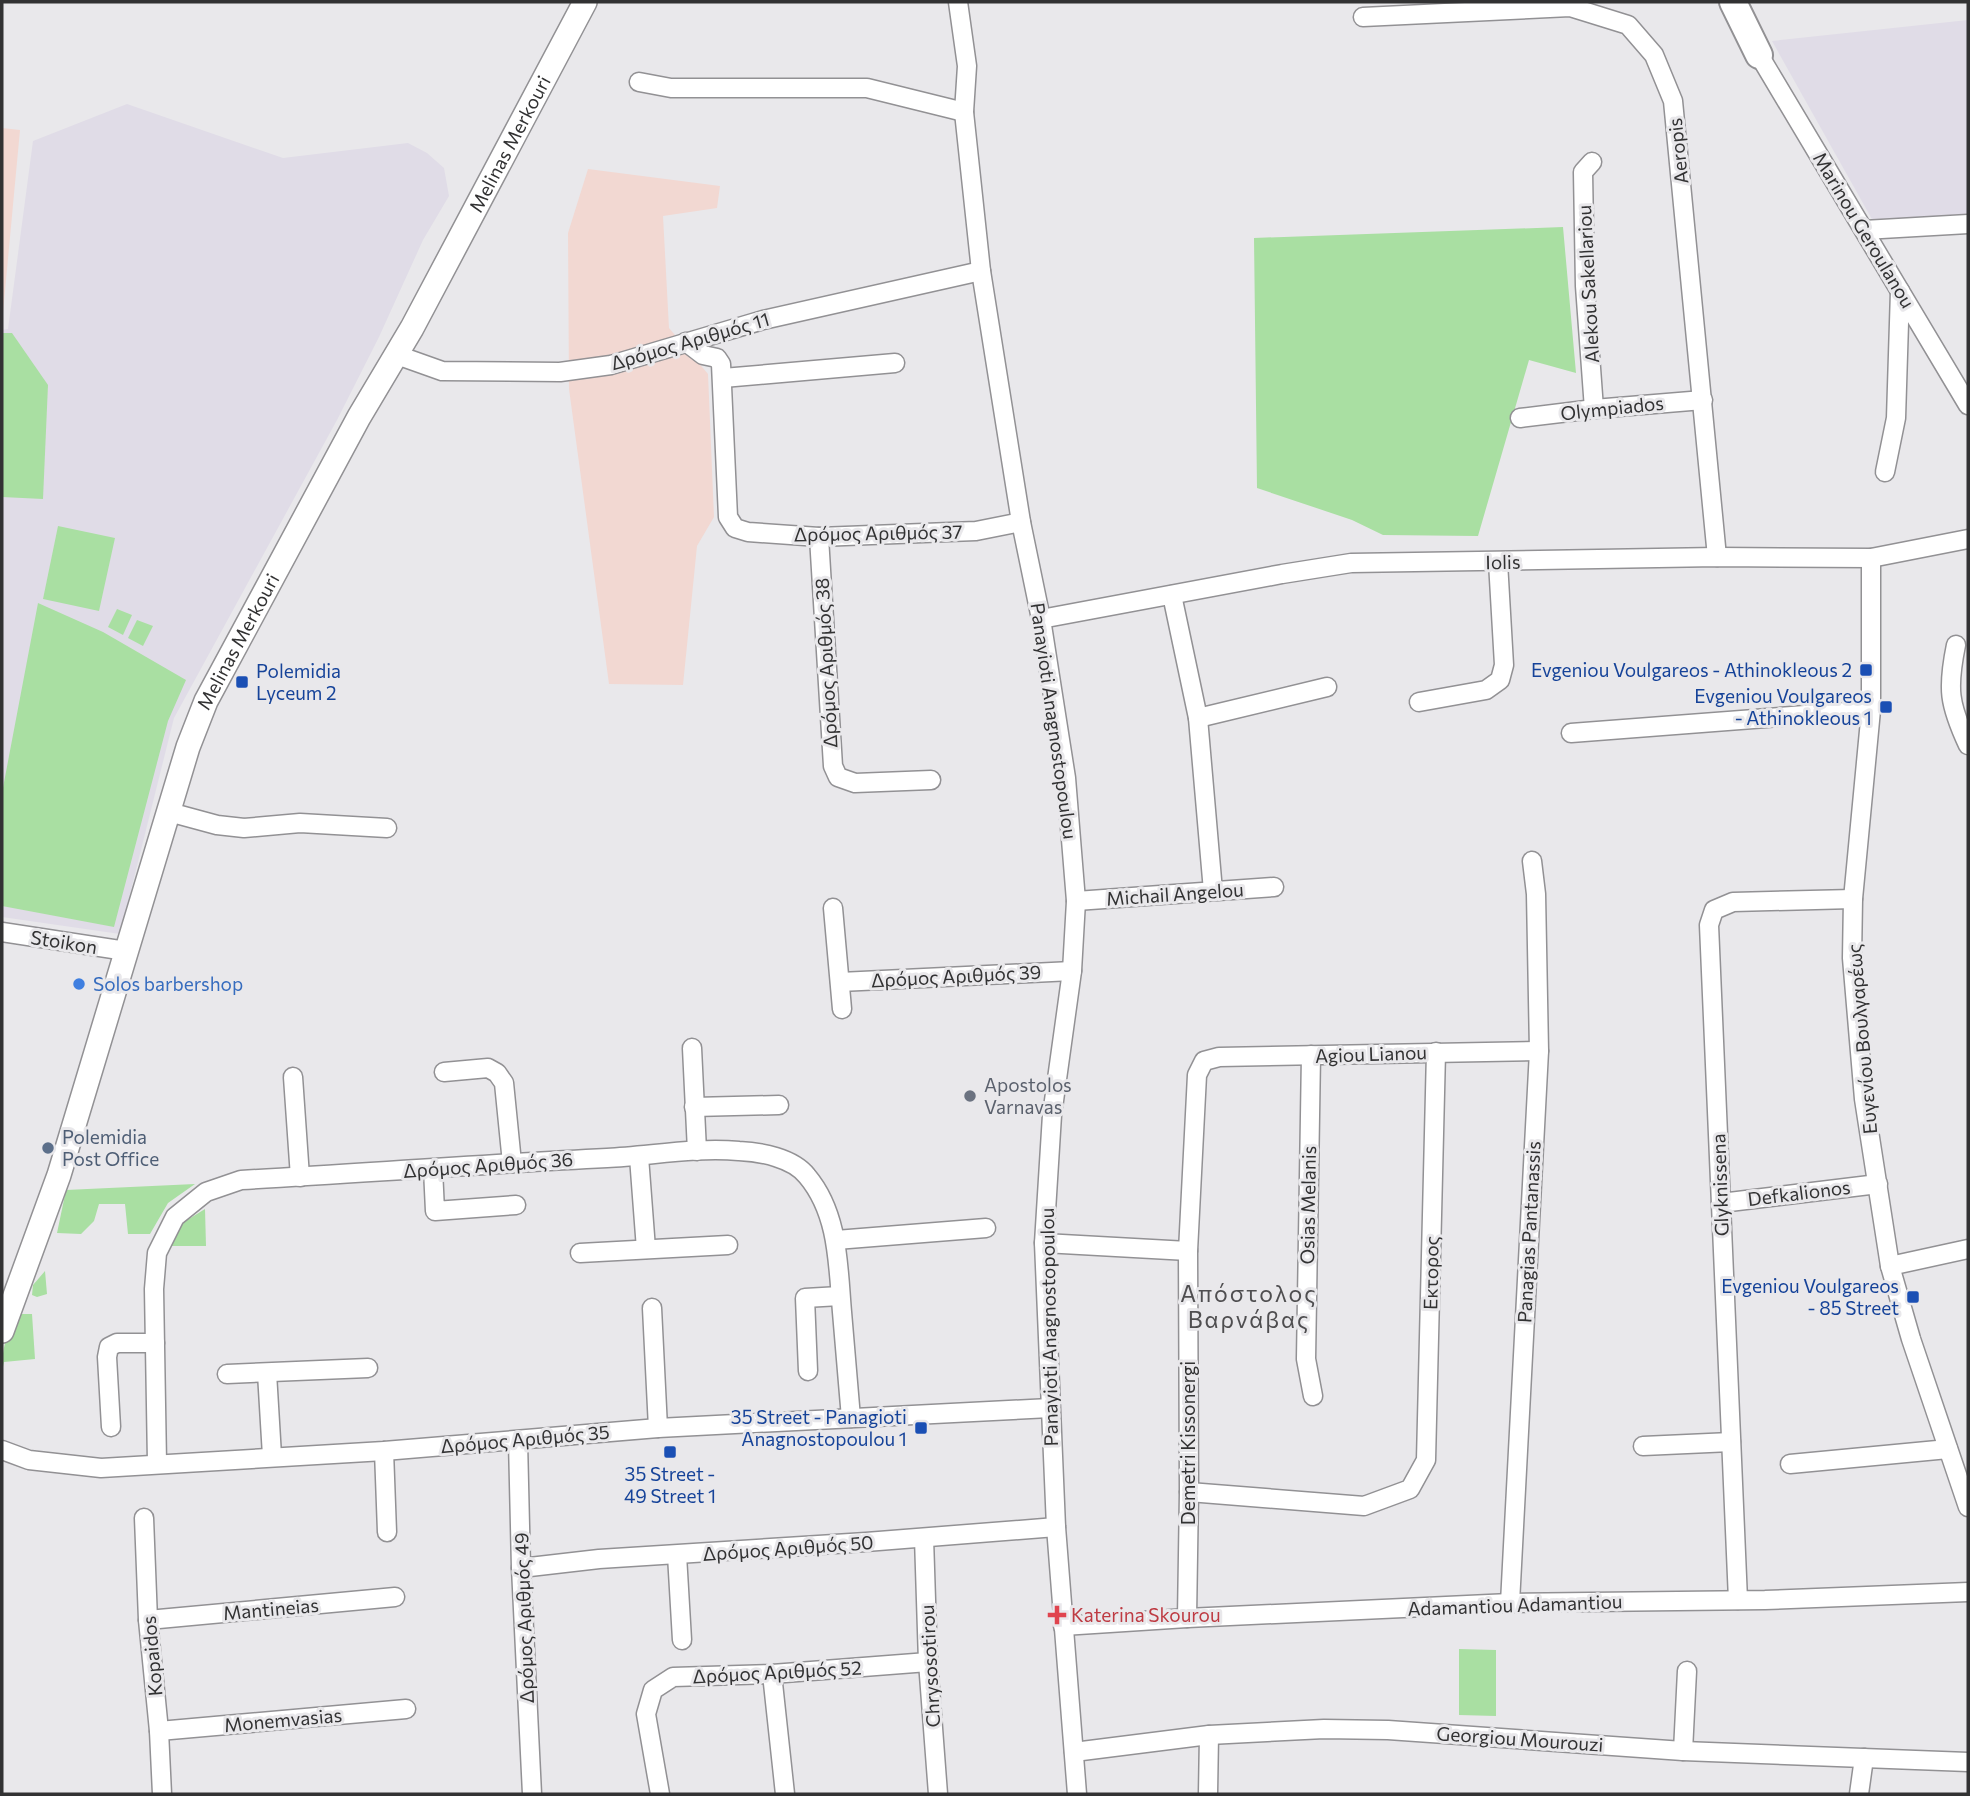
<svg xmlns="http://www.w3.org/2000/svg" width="1970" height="1796" viewBox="0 0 1970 1796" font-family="Commissioner,sans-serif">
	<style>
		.built { fill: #e0dce7 }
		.industrial { fill: #f2d8d2 }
		.green { fill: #a9dfa2 }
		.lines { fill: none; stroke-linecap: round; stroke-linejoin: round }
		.minor-casing { stroke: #929194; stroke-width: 21 }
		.major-casing { stroke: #929194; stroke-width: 26 }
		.highway-casing { stroke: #929194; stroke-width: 30 }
		.minor { stroke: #fff; stroke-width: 18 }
		.major { stroke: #fff; stroke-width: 23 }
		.highway { stroke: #fff; stroke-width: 26 }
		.transit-dot { fill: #1a4fb4; stroke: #e9e8eb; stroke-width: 2.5 }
		.shop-dot { fill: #3f7fe0; stroke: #e9e8eb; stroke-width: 2.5 }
		.worship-dot { fill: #6b7280; stroke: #e9e8eb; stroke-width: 2.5 }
		.service-dot { fill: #5c6f8a; stroke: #e9e8eb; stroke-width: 2.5 }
		.health-dot { fill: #e0444e; stroke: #e9e8eb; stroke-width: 2.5 }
		.labels { text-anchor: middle; stroke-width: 6; stroke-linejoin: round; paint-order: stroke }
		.street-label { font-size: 19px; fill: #323233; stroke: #e9e8eb }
		.transit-label { font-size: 19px; fill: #164399; stroke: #e9e8eb; text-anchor: end }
		.shop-label { font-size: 19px; fill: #366cbe; stroke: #e9e8eb; text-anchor: start }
		.worship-label { font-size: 19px; fill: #5b616d; stroke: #e9e8eb; text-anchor: start }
		.service-label { font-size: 19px; fill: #4e5e75; stroke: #e9e8eb; text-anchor: start }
		.health-label { font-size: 19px; fill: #be3a42; stroke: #e9e8eb; text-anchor: start }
		.quarter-label { font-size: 23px; letter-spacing: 2px; fill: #4f4e50; stroke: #e9e8eb }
	</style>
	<rect width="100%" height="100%" fill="#e9e8eb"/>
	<g class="built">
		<polygon points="1968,20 1968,214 1873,221 1772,41"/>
		<polygon points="127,104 283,158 408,143 427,153 444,168 449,196 423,240 379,337 337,420 174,718 120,934 2,917 2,330 8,329 33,141"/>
	</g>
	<g class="industrial">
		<polygon points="2,128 20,130 2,323"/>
		<polygon points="588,169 720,186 717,208 663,216 669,328 708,374 714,517 697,546 683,685 609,684 569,389 568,233"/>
	</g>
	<g class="green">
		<polygon points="1563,227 1576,373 1529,360 1478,536 1383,535 1352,520 1257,488 1254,238"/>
		<polygon points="2,333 12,333 48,385 43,499 2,497"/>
		<polygon points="58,526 115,538 99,611 43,599"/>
		<polygon points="38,603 103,632 186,680 168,721 114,927 2,906 2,793"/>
		<polygon points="117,609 132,615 123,635 108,627"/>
		<polygon points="137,620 153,626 143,646 128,638"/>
		<polygon points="195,1184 168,1203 150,1234 128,1234 125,1204 99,1204 94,1221 81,1234 57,1233 66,1190"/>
		<polygon points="205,1209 206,1246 167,1246 184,1222"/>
		<polygon points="45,1271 47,1294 37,1297 32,1295 33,1285"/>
		<path d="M 20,1314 L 32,1314 L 35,1359 L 4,1362 L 2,1372 C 2,1346 6,1336 20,1314 Z"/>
		<polygon points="1459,1649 1496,1650 1496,1716 1459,1715"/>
	</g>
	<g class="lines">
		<g class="minor-casing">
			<g id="minor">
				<polyline points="958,2 967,66 964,112 981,271 1021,522 1041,619 1066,778 1076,901 1072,971 1052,1115 1044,1243 1056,1527 1077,1794"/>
				<polyline points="1363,17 1570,7 1628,25 1654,55 1673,101 1717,557"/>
				<polyline points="1759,55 1968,405"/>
				<polyline points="639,82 671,88 867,88 964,112"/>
				<polyline points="1592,162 1583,172 1585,286 1594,409"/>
				<polyline points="1864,230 1968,224"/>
				<polyline points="686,342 703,355 717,358 721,364 728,517 735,528 748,532 819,537 976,531 1021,522"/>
				<polyline points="397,355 442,371 560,372 611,365 763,320 981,271"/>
				<polyline points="723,378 895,363"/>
				<polyline points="1520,418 1594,409 1703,400"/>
				<polyline points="1885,472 1896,418 1900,291"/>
				<polyline points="819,537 833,766 838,777 855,783 931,780"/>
				<polyline points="1871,558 1871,710 1853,899 1852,958 1864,1099 1890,1266 1911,1339 1968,1507"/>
				<polyline points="1172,595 1198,718 1213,891"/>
				<polyline points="1041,619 1282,574 1351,563 1717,557 1871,558 1968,539"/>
				<path d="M 1956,645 C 1947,689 1949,704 1968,745"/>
				<polyline points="1419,702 1486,690 1500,680 1504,665 1498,562"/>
				<polyline points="1198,718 1327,687"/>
				<polyline points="1571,733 1871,710"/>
				<polyline points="169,812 217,825 244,828 300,823 387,828"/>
				<polyline points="1076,901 1274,887"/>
				<polyline points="833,908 842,1009"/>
				<polyline points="2,932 126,951"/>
				<polyline points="840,982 1072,971"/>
				<polyline points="692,1048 697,1151"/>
				<polyline points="1311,1055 1306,1359 1313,1396"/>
				<polyline points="444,1072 488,1068 497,1073 504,1083 512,1163"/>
				<polyline points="293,1077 300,1177"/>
				<polyline points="694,1107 779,1105"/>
				<polyline points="639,1157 646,1249"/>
				<polyline points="433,1169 435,1211 516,1205"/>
				<polyline points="1721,1203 1878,1184"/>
				<polyline points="836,1240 986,1228"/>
				<polyline points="1044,1243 1188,1251"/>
				<polyline points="580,1253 728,1245"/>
				<polyline points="1890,1266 1968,1249"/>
				<polyline points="652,1308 658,1428"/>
				<polyline points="808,1371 805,1298 840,1296"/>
				<polyline points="267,1373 272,1456"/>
				<polyline points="227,1374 368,1368"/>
				<polyline points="111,1427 107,1357 109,1347 117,1343 155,1343"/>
				<polyline points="518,1441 521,1568 532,1794"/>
				<polyline points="1643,1446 1731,1442"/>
				<polyline points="2,1450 29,1460 101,1468 384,1451 658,1428 1050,1408"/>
				<polyline points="384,1451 387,1532"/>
				<path d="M 157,1463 L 154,1289 L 157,1253 L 175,1217 L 206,1192 L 241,1180 C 363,1173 485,1164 607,1158 C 650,1156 695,1147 739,1151 C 761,1152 793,1158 807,1176 C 839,1214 838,1266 842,1312 C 845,1348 848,1383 851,1418"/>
				<polyline points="1790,1464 1948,1449"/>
				<polyline points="1189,1492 1364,1506 1410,1489 1426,1460 1436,1052"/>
				<polyline points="144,1518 148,1620 159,1731 162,1794"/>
				<polyline points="924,1538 928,1662 938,1794"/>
				<polyline points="677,1555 682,1640"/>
				<polyline points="521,1568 599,1559 866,1542 1056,1527"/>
				<polyline points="1738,1600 1709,925 1714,910 1733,902 1853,899"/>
				<polyline points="1510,1603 1539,1051 1536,894 1532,861"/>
				<polyline points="1187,1618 1189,1492 1188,1251 1197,1075 1204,1061 1219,1057 1539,1051"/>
				<polyline points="148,1620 395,1597"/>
				<polyline points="1063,1626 1187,1618 1510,1603 1765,1600 1968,1592"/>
				<polyline points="772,1674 785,1794"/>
				<polyline points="159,1731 406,1709"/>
				<polyline points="1683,1751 1687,1671"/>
				<polyline points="1074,1752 1209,1735 1324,1729 1388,1730 1683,1751 1968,1762"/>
				<polyline points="660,1794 646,1714 653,1690 673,1677 772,1674 928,1662"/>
				<polyline points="1208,1794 1209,1735"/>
				<polyline points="1859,1794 1864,1758"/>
			</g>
		</g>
		<g class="major-casing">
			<g id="major">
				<path id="s1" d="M 2,1331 L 59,1175 L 188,747 L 206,701 L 359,417 L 412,328 L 585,2"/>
			</g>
		</g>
		<g class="highway-casing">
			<polyline id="highway" points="1733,2 1759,55"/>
		</g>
		<use href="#minor" class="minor"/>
		<use href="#major" class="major"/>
		<use href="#highway" class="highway"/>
	</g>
	<g class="transit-dot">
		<rect x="1859" y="663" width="14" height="14" rx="3.5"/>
		<rect x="235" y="675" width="14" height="14" rx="3.5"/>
		<rect x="1879" y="700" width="14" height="14" rx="3.5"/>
		<rect x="1906" y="1290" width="14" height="14" rx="3.5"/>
		<rect x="914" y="1421" width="14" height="14" rx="3.5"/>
		<rect x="663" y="1445" width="14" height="14" rx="3.5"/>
	</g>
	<circle class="shop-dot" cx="79" cy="984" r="7"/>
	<circle class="worship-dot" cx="970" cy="1096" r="7"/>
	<circle class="service-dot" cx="48" cy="1148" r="7"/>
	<path class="health-dot" d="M1053.5 1604.5h7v7h7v7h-7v7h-7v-7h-7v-7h7z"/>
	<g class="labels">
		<g class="street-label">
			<text dy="7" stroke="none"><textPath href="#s1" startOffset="1297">Melinas Merkouri</textPath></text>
			<text transform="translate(1678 151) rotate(-96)" y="7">Aeropis</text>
			<text transform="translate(1864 230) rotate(59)" y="7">Marinou Geroulanou</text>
			<text transform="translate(1588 284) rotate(-93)" y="7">Alekou Sakellariou</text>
			<text transform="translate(690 341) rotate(-16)" y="7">Δρόμος Αριθμός 11</text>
			<text transform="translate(1612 408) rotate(-6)" y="7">Olympiados</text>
			<text transform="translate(878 533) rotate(-1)" y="7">Δρόμος Αριθμός 37</text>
			<text transform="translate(1503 562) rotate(-1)" y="7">Iolis</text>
			<text dy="7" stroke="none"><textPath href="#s1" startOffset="730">Melinas Merkouri</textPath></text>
			<text transform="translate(826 663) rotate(-93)" y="7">Δρόμος Αριθμός 38</text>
			<text transform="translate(1054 721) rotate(82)" y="7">Panayioti Anagnostopoulou</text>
			<text transform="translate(1175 894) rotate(-4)" y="7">Michail Angelou</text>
			<text transform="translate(64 942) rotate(9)" y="7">Stoikon</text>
			<text transform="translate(956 976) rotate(-3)" y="7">Δρόμος Αριθμός 39</text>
			<text transform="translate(1862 1039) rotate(-95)" y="7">Ευγενίου Βουλγαρέως</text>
			<text transform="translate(1371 1054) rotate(-2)" y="7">Agiou Lianou</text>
			<text transform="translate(488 1165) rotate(-4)" y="7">Δρόμος Αριθμός 36</text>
			<text transform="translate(1720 1185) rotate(-92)" y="7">Glyknissena</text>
			<text transform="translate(1799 1193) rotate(-7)" y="7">Defkalionos</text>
			<text transform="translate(1308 1205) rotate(-89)" y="7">Osias Melanis</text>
			<text transform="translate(1529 1232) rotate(-87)" y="7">Panagias Pantanassis</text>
			<text transform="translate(1431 1273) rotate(-89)" y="7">Εκτορος</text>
			<text transform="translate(1049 1327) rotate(-91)" y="7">Panayioti Anagnostopoulou</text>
			<text transform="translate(525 1439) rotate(-5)" y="7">Δρόμος Αριθμός 35</text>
			<text transform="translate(1188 1443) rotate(-90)" y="7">Demetri Kissonergi</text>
			<text transform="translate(788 1548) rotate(-4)" y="7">Δρόμος Αριθμός 50</text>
			<text transform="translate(1515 1605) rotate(-2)" y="7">Adamantiou Adamantiou</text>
			<text transform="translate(271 1609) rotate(-5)" y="7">Mantineias</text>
			<text transform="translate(524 1618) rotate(-92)" y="7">Δρόμος Αριθμός 49</text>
			<text transform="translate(152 1656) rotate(-95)" y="7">Kopaidos</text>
			<text transform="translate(930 1666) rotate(-93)" y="7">Chrysosotirou</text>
			<text transform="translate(777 1672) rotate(-3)" y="7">Δρόμος Αριθμός 52</text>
			<text transform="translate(283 1720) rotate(-5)" y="7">Monemvasias</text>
			<text transform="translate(1520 1739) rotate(4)" y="7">Georgiou Mourouzi</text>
		</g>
		<g class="transit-label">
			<text x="1852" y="677">Evgeniou Voulgareos - Athinokleous 2</text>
			<text x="256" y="678" text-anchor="start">Polemidia<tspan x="256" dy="22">Lyceum 2</tspan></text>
			<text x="1872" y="703">Evgeniou Voulgareos<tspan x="1872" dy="22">- Athinokleous 1</tspan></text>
			<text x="1899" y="1293">Evgeniou Voulgareos<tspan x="1899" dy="22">- 85 Street</tspan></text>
			<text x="907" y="1424">35 Street - Panagioti<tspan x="907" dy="22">Anagnostopoulou 1</tspan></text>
			<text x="670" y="1481" text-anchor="middle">35 Street -<tspan x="670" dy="22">49 Street 1</tspan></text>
		</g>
		<g class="shop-label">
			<text x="93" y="991">Solos barbershop</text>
		</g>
		<g class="worship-label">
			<text x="984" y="1092">Apostolos<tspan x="984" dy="22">Varnavas</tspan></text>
		</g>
		<g class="service-label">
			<text x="62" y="1144">Polemidia<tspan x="62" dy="22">Post Office</tspan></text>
		</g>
		<g class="health-label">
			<text x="1071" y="1622">Katerina Skourou</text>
		</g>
		<g class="quarter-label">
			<text x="1249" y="1302">Απόστολος<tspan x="1249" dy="26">Βαρνάβας</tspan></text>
		</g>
	</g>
	<rect width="1970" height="1796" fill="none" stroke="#323233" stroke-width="7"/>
</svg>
